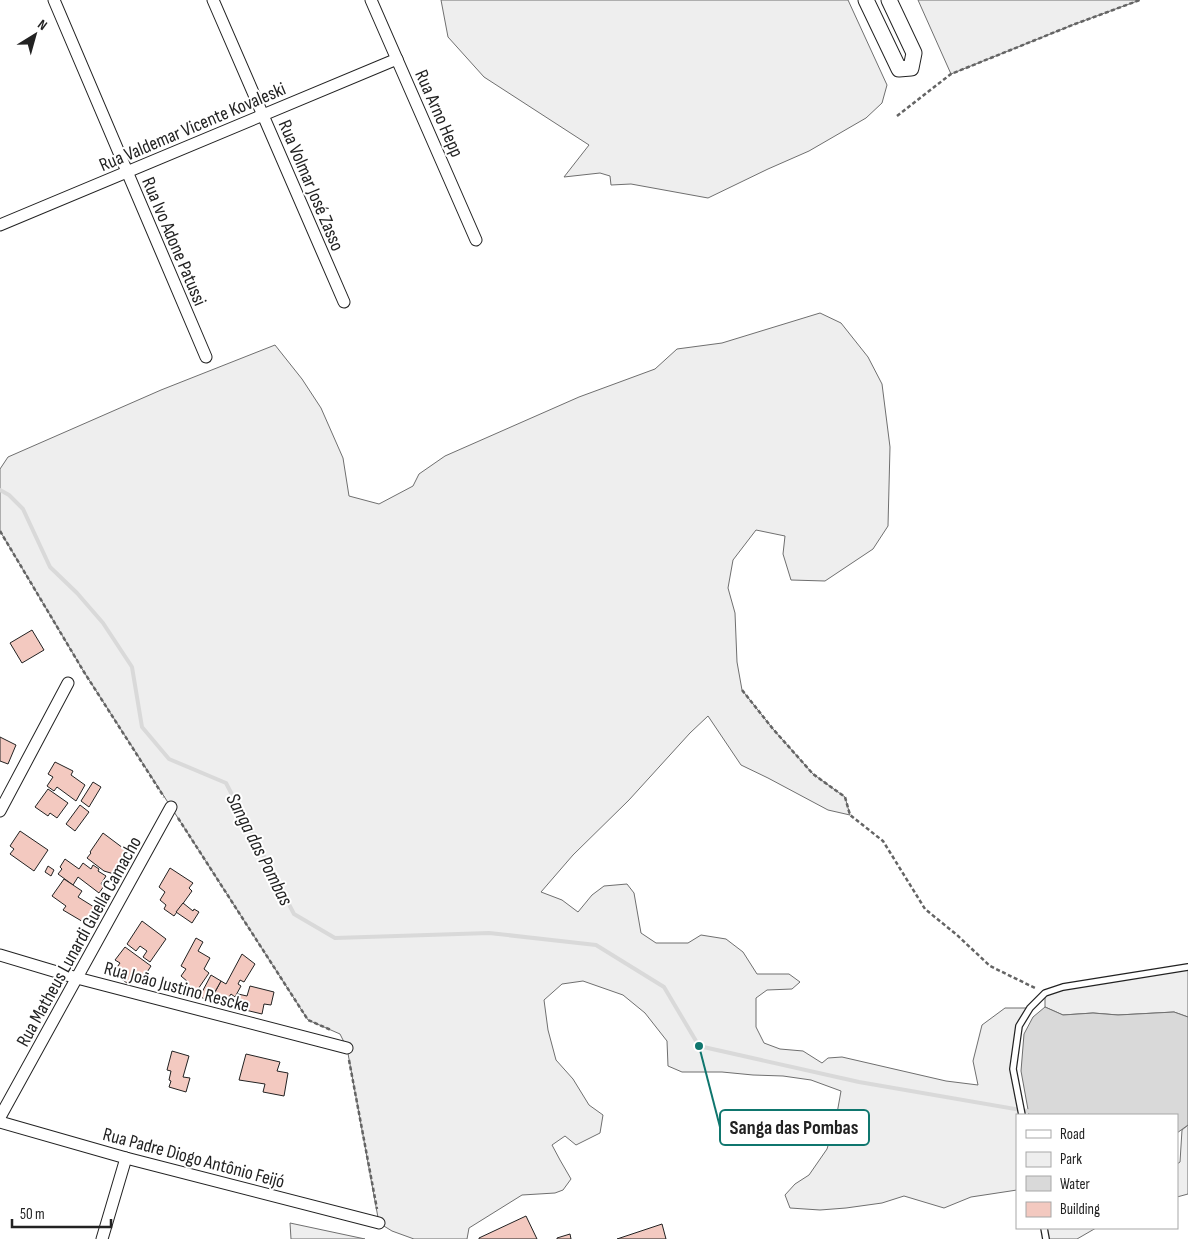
<svg xmlns="http://www.w3.org/2000/svg" width="1188" height="1239" viewBox="0 0 1188 1239" font-family="'Sofia Sans Condensed',sans-serif">
	<style>
		.green { fill: #eee; stroke: #6f6f6f }
		.water { fill: #d9d9d9; stroke: #6f6f6f }
		.lines { fill: none; stroke-linecap: round; stroke-linejoin: round }
		.stream { stroke: #d9d9d9; stroke-width: 4 }
		.building { fill: #f3c9c0; stroke: #222 }
		.service-casing { stroke: #222; stroke-width: 8 }
		.minor-casing { stroke: #222; stroke-width: 13 }
		.tertiary-casing { stroke: #222; stroke-width: 17 }
		.path { stroke: #646464; stroke-width: 2.5; stroke-dasharray: 4 2.5; stroke-linecap: butt }
		.service { stroke: #fff; stroke-width: 5.5 }
		.minor { stroke: #fff; stroke-width: 11 }
		.tertiary { stroke: #fff; stroke-width: 15 }
		.labels { text-anchor: middle; stroke-width: 4; stroke-linejoin: round; paint-order: stroke }
		.street-label { font-size: 19px; fill: #222; stroke: #fff }
		.water-label { font-size: 20px; font-style: italic; fill: #222; stroke: #fff }
		.leader { fill: none; stroke: #0f766e; stroke-width: 2 }
		.callout-dot { fill: #0f766e; stroke: #fff; stroke-width: 2 }
		.callout { fill: #fff; stroke: #0f766e; stroke-width: 2 }
		.callout-label { font-size: 20px; text-anchor: middle; font-weight: bold; fill: #222 }
	</style>
	<rect width="100%" height="100%" fill="#fff"/>
	<g class="green">
		<polygon points="441,0 848,0 887,85 882,103 866,118 809,151 768,169 708,198 631,184 611,185 610,176 600,173 564,177 589,145 484,77 448,37"/>
		<polygon points="918,0 1140,0 1075,24 951,74"/>
		<polygon points="820,313 841,323 868,357 882,384 890,447 888,526 873,549 825,581 791,580 783,554 785,536 756,530 733,560 728,588 735,613 737,662 742,690 773,729 813,774 845,797 850,815 828,810 768,778 741,765 708,716 690,733 629,800 573,855 541,892 562,900 578,912 592,895 604,886 627,884 634,893 641,933 656,943 688,943 701,935 726,939 743,952 757,974 789,974 800,982 792,989 767,990 756,998 756,1027 764,1043 780,1049 803,1051 822,1063 828,1058 842,1057 946,1081 978,1085 973,1061 982,1025 1005,1008 1030,1008 1019,1027 1013,1069 1022,1115 1017,1115 1017,1190 971,1197 944,1208 904,1196 882,1203 846,1208 820,1210 790,1208 785,1195 795,1184 809,1175 827,1149 836,1119 841,1091 811,1080 783,1076 753,1075 722,1072 682,1072 668,1066 667,1041 645,1013 623,995 583,981 562,984 544,1000 548,1030 556,1060 573,1079 589,1105 603,1115 600,1133 576,1145 565,1136 552,1145 560,1160 571,1179 563,1190 555,1193 522,1195 469,1228 467,1239 414,1239 392,1231 379,1223 347,1048 340,1034 308,1020 84,672 0,531 0,469 8,457 161,390 275,345 302,379 321,408 343,458 349,496 379,504 413,486 419,474 445,456 579,397 655,369 677,349 722,343"/>
		<polygon points="1188,967 1188,1017 1174,1012 1118,1015 1093,1013 1063,1015 1045,1007 1045,993 1063,987"/>
		<polygon points="1188,1125 1188,1194 1177,1197 1177,1164 1180,1162 1182,1130"/>
		<polygon points="290,1223 365,1239 291,1239"/>
		<polygon points="1044,1228 1096,1228 1077,1239 1046,1239"/>
	</g>
	<polygon class="water" points="1045,1007 1063,1015 1093,1013 1118,1015 1174,1012 1188,1017 1188,1125 1177,1133 1177,1115 1029,1115 1021,1071 1024,1034 1033,1017"/>
	<g class="lines">
		<polyline class="stream" points="0,490 9,495 23,509 50,567 77,593 103,623 132,667 142,727 169,759 226,783 294,914 335,938 489,933 596,945 664,987 699,1046 859,1082 1033,1112"/>
	</g>
	<g class="building">
		<polygon points="32,630 44,650 22,663 10,643"/>
		<polygon points="0,737 16,745 8,764 0,761"/>
		<polygon points="55,762 73,771 71,775 85,785 76,801 57,787 54,791 47,786 53,777 48,774"/>
		<polygon points="93,782 101,787 89,807 81,801"/>
		<polygon points="48,789 68,803 57,818 50,813 48,816 35,807"/>
		<polygon points="80,805 89,812 75,831 66,824"/>
		<polygon points="20,831 48,850 34,871 10,854 14,849 10,846"/>
		<polygon points="103,833 127,851 118,864 119,868 114,874 104,871 87,858 91,853 90,852"/>
		<polygon points="65,859 79,869 83,863 91,869 93,865 99,869 98,871 106,876 101,884 104,886 99,893 78,877 73,885 58,874 62,869 60,867"/>
		<polygon points="48,866 54,870 51,876 45,872"/>
		<polygon points="170,868 193,883 189,888 192,891 174,916 164,909 166,905 160,900 165,892 159,887"/>
		<polygon points="64,879 82,891 78,897 94,907 85,923 63,910 66,906 52,896"/>
		<polygon points="183,903 193,911 194,909 199,912 192,923 176,912"/>
		<polygon points="142,921 166,939 150,962 143,957 147,951 140,946 136,951 127,944"/>
		<polygon points="196,938 203,942 198,951 210,958 204,969 209,973 196,992 186,986 188,982 181,976 186,969 181,966"/>
		<polygon points="125,947 151,966 140,983 132,976 127,983 113,973 120,963 115,960"/>
		<polygon points="242,954 255,964 244,982 240,980 238,984 241,986 235,997 231,994 227,1000 222,998 220,1001 213,996 221,981 226,984"/>
		<polygon points="211,975 221,981 212,997 208,994 204,999 200,996"/>
		<polygon points="250,986 274,992 271,1005 264,1004 262,1014 237,1008 238,994 247,996"/>
		<polygon points="172,1051 189,1056 183,1077 190,1078 186,1092 169,1087 171,1081 169,1080 171,1071 167,1070"/>
		<polygon points="246,1054 280,1062 277,1071 288,1073 284,1096 263,1092 265,1084 239,1080"/>
		<polygon points="526,1216 537,1239 479,1239 479,1238"/>
		<polygon points="662,1224 666,1239 617,1239"/>
		<polygon points="570,1234 571,1239 557,1239 557,1238"/>
	</g>
	<g class="lines">
		<g class="service-casing">
			<g id="service">
				<polyline points="1022,1115 1013,1069 1019,1026 1030,1008 1045,993 1063,987 1188,967"/>
				<polyline points="1044,1228 1046,1239"/>
			</g>
		</g>
		<g class="minor-casing">
			<g id="minor">
				<polyline points="54,0 206,357"/>
				<polyline points="213,0 344,302"/>
				<polyline points="371,0 476,240"/>
				<polyline points="0,225 397,59"/>
				<polyline points="0,811 68,683"/>
				<polyline points="0,955 77,978 347,1048"/>
				<polyline points="0,1117 171,807"/>
				<polyline points="0,1122 126,1158 379,1223"/>
				<polyline points="102,1239 126,1158"/>
			</g>
		</g>
		<g class="tertiary-casing">
			<polyline id="tertiary" points="866,0 899,69 911,68 914,53 889,0"/>
		</g>
		<g class="path">
			<polyline points="897,116 951,74 1075,24 1140,0"/>
			<polyline points="0,531 84,672 164,797"/>
			<polyline points="742,690 773,729 813,774 845,797 850,815 883,841 925,909 957,935 990,966 1037,989"/>
			<polyline points="178,818 308,1020 331,1030"/>
			<polyline points="349,1060 377,1209"/>
		</g>
		<use href="#service" class="service"/>
		<use href="#minor" class="minor"/>
		<use href="#tertiary" class="tertiary"/>
	</g>
	<g class="labels">
		<g class="street-label">
			<text transform="translate(440 113) rotate(66)" y="7">Rua Arno Hepp</text>
			<text transform="translate(192 126) rotate(-23)" y="7">Rua Valdemar Vicente Kovaleski</text>
			<text transform="translate(312 185) rotate(67)" y="7">Rua Volmar José Zasso</text>
			<text transform="translate(175 241) rotate(67)" y="7">Rua Ivo Adone Patussi</text>
			<text transform="translate(78 941) rotate(-61)" y="7">Rua Matheus Lunardi Guella Camacho</text>
			<text transform="translate(177 986) rotate(15)" y="7">Rua João Justino Rescke</text>
			<text transform="translate(194 1157) rotate(15)" y="7">Rua Padre Diogo Antônio Feijó</text>
		</g>
		<g class="water-label">
			<text transform="translate(260 849) rotate(63)" y="7">Sanga das Pombas</text>
		</g>
	</g>
	<path class="leader" d="M699 1046L720 1127"/>
	<circle class="callout-dot" cx="699" cy="1046" r="5"/>
	<rect class="callout" x="720" y="1110" width="149" height="35" rx="5"/>
	<g class="callout-label">
		<text x="794" y="1134">Sanga das Pombas</text>
	</g>
	<rect x="1016" y="1114" width="162" height="115" fill="#ffffff" stroke="#a7a7a7"/>
	<rect x="1026" y="1130" width="25" height="8" fill="#ffffff" stroke="#a7a7a7"/>
	<text x="1060" y="1139" font-size="15" fill="#222222">Road</text>
	<rect x="1026" y="1152" width="25" height="15" fill="#eeeeee" stroke="#a7a7a7"/>
	<text x="1060" y="1164" font-size="15" fill="#222222">Park</text>
	<rect x="1026" y="1176" width="25" height="15" fill="#d9d9d9" stroke="#a7a7a7"/>
	<text x="1060" y="1189" font-size="15" fill="#222222">Water</text>
	<rect x="1026" y="1202" width="25" height="15" fill="#f3c9c0" stroke="#a7a7a7"/>
	<text x="1060" y="1214" font-size="15" fill="#222222">Building</text>
	<g transform="translate(35 35) rotate(37)" stroke="#ffffff" stroke-width="4" paint-order="stroke">
	<path d="M0-4L9 19L0 12L-9 19Z" fill="#222222"/>
	<text y="-8" font-size="14" font-weight="bold" text-anchor="middle" fill="#222222">N</text>
	</g>
	<path d="M12 1219v8h99v-8" fill="none" stroke="#222222" stroke-width="2.5"/>
	<text x="20" y="1219" font-size="15" fill="#222222" stroke="#ffffff" stroke-width="4" paint-order="stroke">50 m</text>
</svg>
